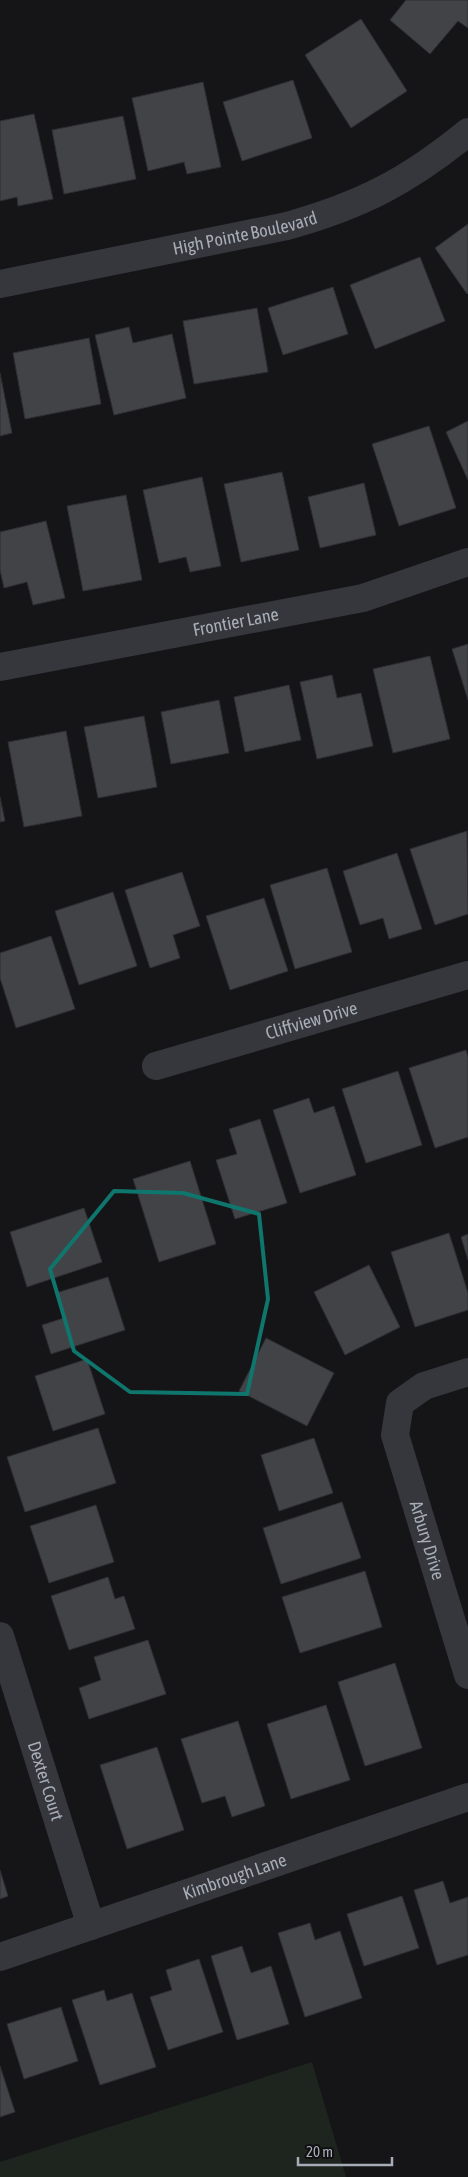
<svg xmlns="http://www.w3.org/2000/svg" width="468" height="2177" viewBox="0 0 468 2177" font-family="'Asap Condensed',sans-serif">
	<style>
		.green { fill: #1d251e }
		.building { fill: #414347; stroke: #2f2f33 }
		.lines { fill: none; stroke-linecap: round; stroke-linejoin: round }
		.minor { stroke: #36373c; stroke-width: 28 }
		.marked { fill: none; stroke: #0f766e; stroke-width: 4; stroke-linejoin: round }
		.labels { text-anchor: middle; stroke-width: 4; stroke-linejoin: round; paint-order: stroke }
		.street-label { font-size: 18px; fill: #a7adb7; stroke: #101012 }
	</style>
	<rect width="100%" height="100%" fill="#151517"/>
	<polygon class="green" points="312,2062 346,2177 0,2177 0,2162"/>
	<g class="building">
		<polygon points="406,0 468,0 468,28 458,21 430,54 390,20"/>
		<polygon points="361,19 407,91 351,128 305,55"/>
		<polygon points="293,80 312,138 242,161 223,102"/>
		<polygon points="203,82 221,167 187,174 184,162 148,171 132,98"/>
		<polygon points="34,114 53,199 18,206 17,197 0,201 0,121"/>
		<polygon points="123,116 136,179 64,194 52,130"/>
		<polygon points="468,224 468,293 467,294 435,248"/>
		<polygon points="420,257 445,321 375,349 350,285"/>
		<polygon points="333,287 348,334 283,355 268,308"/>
		<polygon points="257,308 268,372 194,384 183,321"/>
		<polygon points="129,327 133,343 172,334 186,398 114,415 95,335"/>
		<polygon points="89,338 101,404 25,419 13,353"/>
		<polygon points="0,373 12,433 0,436"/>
		<polygon points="468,421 468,480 446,432"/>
		<polygon points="429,426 456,508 399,526 372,444"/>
		<polygon points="282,472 299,550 241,562 224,484"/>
		<polygon points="202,477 221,566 190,572 186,557 159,563 143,490"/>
		<polygon points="364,483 376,535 320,548 308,497"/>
		<polygon points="126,495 142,580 83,591 67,506"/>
		<polygon points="46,521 65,598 33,605 27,582 4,588 0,570 0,532"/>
		<polygon points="468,644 468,700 452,649"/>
		<polygon points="430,656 450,739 393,753 373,669"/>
		<polygon points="332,675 337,698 361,693 373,746 317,759 300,682"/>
		<polygon points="289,685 301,740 245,752 234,697"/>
		<polygon points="219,700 229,753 171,764 161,712"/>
		<polygon points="144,716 157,787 98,798 84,727"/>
		<polygon points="66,731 82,816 24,827 8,742"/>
		<polygon points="0,797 5,821 0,822"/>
		<polygon points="467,831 468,914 435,925 410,849"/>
		<polygon points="397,853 422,929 389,939 383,918 360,925 343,871"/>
		<polygon points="327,868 352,952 295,969 270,885"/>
		<polygon points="182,872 200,926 173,935 180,958 150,968 125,890"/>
		<polygon points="113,892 137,966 79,985 55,911"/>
		<polygon points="264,898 288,971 230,990 206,916"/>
		<polygon points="51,936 75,1009 16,1028 0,978 0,953"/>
		<polygon points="466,1050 468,1057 468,1137 435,1148 409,1068"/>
		<polygon points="398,1071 422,1145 366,1163 342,1089"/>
		<polygon points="309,1098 314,1113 334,1106 356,1175 300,1193 273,1110"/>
		<polygon points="260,1119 287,1203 235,1219 216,1160 237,1154 229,1129"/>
		<polygon points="190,1161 216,1244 159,1262 133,1179"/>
		<polygon points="84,1208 102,1262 27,1287 10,1232"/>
		<polygon points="449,1233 468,1293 468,1310 415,1327 391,1252"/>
		<polygon points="468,1234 468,1260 461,1237"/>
		<polygon points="369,1265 400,1327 345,1355 314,1292"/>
		<polygon points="108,1277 125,1330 51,1354 42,1325 64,1318 56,1293"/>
		<polygon points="266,1338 334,1373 307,1426 239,1391"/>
		<polygon points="87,1359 105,1414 53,1431 35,1376"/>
		<polygon points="98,1428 116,1483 25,1512 7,1457"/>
		<polygon points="314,1438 333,1493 279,1511 261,1455"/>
		<polygon points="342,1502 361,1558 281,1584 263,1528"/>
		<polygon points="96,1505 114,1562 49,1583 30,1526"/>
		<polygon points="365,1571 382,1627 300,1653 282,1597"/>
		<polygon points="108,1577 115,1599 124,1596 135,1629 69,1650 51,1596"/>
		<polygon points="148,1640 166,1694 89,1719 79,1688 101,1680 94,1657"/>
		<polygon points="395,1663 422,1748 365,1766 338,1682"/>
		<polygon points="326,1705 350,1780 291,1799 267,1724"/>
		<polygon points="238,1721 265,1806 232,1817 225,1796 202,1803 181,1739"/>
		<polygon points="157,1747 184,1830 127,1849 100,1765"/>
		<polygon points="0,1870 8,1896 0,1899"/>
		<polygon points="443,1881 450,1903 468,1897 468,1955 437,1965 414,1890"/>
		<polygon points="402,1896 419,1948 364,1966 347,1914"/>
		<polygon points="310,1923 315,1940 340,1931 362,1998 305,2017 278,1933"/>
		<polygon points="242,1946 251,1973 271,1966 289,2024 237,2040 211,1956"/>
		<polygon points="199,1959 223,2032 168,2050 150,1997 172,1990 166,1970"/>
		<polygon points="104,1990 107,2001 132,1993 156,2067 100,2085 72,2000"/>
		<polygon points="61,2007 78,2061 24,2079 7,2024"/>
		<polygon points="0,2066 15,2112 0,2117"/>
	</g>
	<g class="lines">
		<g class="minor">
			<path id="s1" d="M 0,284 L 287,226 C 362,205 408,181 468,132"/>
			<path id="s2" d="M 0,667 L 363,598 L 468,562"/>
			<path id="s3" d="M 156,1066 L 468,975"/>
			<path id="s4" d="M 468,1372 L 424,1386 L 400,1403 L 395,1435 L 468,1675"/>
			<path id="s5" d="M 0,1636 L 91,1926"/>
			<path id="s6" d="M 0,1957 L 468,1797"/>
		</g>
	</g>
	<path class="marked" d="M 114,1191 L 183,1193 L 259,1214 L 268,1299 L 247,1394 L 130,1392 L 74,1351 L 50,1269 Z"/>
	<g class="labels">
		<g class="street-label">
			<text dy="6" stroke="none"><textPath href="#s1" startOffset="250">High Pointe Boulevard</textPath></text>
			<text dy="6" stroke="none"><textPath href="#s2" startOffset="240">Frontier Lane</textPath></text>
			<text dy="6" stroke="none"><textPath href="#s3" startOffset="162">Cliffview Drive</textPath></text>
			<text dy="6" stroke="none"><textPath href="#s4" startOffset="218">Arbury Drive</textPath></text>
			<text dy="6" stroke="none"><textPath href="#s5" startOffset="152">Dexter Court</textPath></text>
			<text dy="6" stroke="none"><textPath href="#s6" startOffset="248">Kimbrough Lane</textPath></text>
		</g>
	</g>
	<path d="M298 2157v8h94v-8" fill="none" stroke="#a7adb7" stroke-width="2.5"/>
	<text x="306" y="2157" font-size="15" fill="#a7adb7" stroke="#101012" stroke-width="4" paint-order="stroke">20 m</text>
</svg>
